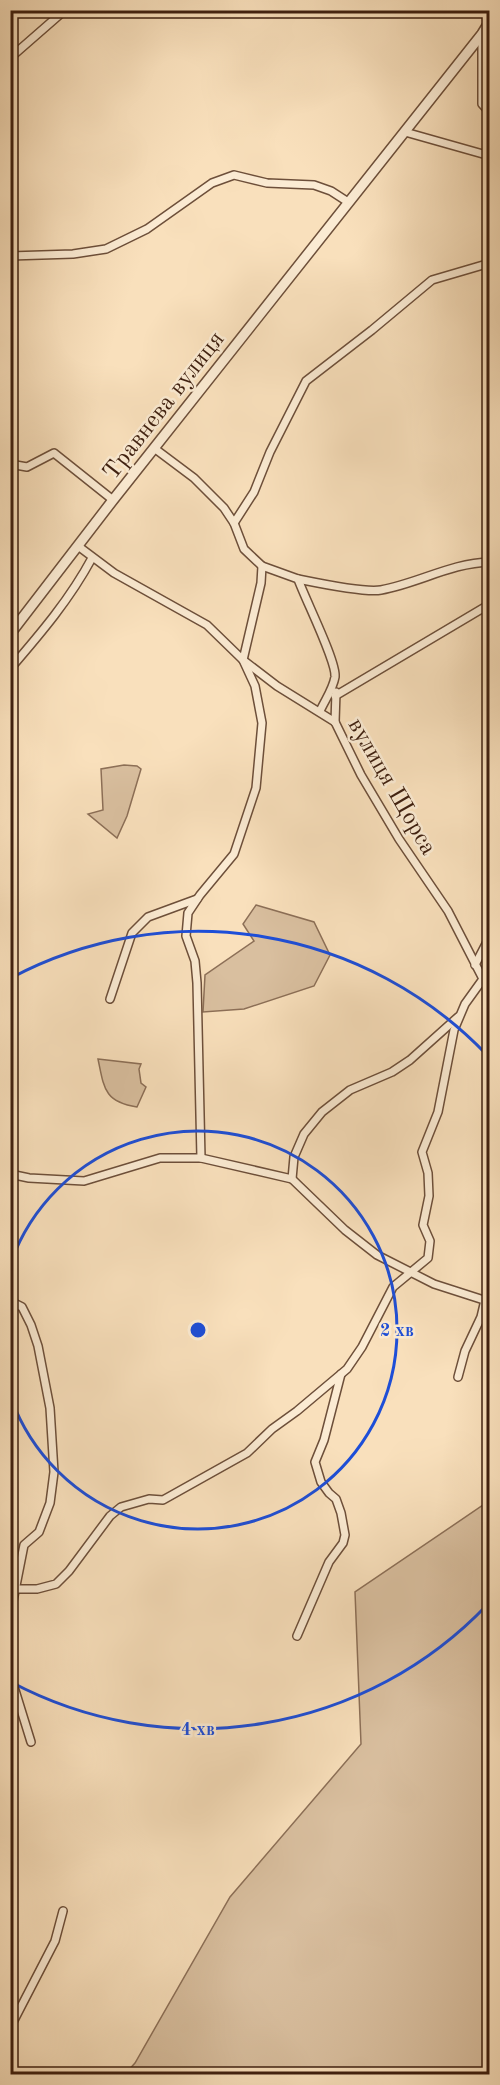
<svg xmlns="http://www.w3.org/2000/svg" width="500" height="2085" viewBox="0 0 500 2085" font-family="'Old Standard TT',serif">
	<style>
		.green { fill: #d9bf9f; stroke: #8c6f57; stroke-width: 1.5 }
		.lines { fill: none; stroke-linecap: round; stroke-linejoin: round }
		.minor-casing { stroke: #6d4f3a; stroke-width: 10 }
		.tertiary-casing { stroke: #6d4f3a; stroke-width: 12 }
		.minor { stroke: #fbebd3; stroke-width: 7 }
		.tertiary { stroke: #fbebd3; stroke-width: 9 }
		.ring { fill: none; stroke: #1d4ed8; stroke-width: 3 }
		.labels { text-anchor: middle; stroke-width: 5; stroke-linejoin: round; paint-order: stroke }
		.street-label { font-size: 24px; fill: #3e1f0f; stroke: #fbebd3 }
		.centre { fill: #1d4ed8; stroke: #fbebd3; stroke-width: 3 }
		.ring-label { font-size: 18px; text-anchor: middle; font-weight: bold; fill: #1d4ed8; stroke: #fbebd3; stroke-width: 5; stroke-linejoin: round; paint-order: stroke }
	</style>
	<rect width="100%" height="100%" fill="#f9e0bc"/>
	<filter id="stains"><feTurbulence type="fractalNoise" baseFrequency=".00333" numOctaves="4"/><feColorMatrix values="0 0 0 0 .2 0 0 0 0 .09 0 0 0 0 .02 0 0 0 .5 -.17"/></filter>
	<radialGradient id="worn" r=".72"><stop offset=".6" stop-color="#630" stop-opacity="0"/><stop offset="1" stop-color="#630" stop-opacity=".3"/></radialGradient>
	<g class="green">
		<polygon points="124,765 137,766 141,769 127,816 117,838 88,814 103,810 101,769"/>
		<polygon points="256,905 314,922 330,955 314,986 244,1009 203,1012 205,975 254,941 243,924"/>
		<path d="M 98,1059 L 141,1064 L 139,1069 L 141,1083 L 146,1087 L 137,1107 C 104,1102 104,1088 98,1059 Z"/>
		<polygon points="489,1501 489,2074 125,2074 135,2063 230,1897 361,1744 355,1592"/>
	</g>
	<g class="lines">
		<g class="minor-casing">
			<g id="minor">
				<polyline points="482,34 482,104 490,113"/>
				<polyline points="10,58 65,10"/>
				<polyline points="405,132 490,156"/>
				<polyline points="10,256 73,254 106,249 147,229 212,183 234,175 267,183 314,185 331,191 348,202"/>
				<polyline points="154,448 194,478 224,508 234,523 244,549 262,566 261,583 243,660 255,686 262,723 256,788 234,854 200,895 188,913 186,936 195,961 197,983 201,1158"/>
				<polyline points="10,464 27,467 54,453 113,500"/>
				<polyline points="234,523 254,492 270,452 306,381 372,330 432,280 490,263"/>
				<path d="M 262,566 L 298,579 C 305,599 337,662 335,677 C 333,689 325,700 320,711"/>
				<path d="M 298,579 C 318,583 364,593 381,590 C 419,583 451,563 490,562"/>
				<path d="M 10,669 C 41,633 70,599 92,558"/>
				<polyline points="335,696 490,604"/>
				<polyline points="335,722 336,692"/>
				<polyline points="475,965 490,936"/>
				<polyline points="110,999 132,933 148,917 197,899"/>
				<polyline points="10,1174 29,1178 84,1181 160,1158 201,1158 292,1179 345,1230 377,1255 434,1284 490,1302"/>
				<polyline points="292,1179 294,1157 304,1134 322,1112 350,1090 392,1072 410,1060 458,1017"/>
				<polyline points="10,1301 22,1307 31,1325 38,1346 50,1408 54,1472 50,1503 39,1532 24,1545 10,1616"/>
				<polyline points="458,1377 465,1351 481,1317 485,1300"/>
				<polyline points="15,1589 37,1589 56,1584 69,1571 110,1516 121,1507 149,1499 163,1500 247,1453 272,1429 297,1411 347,1369 362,1347 393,1287 428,1258 430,1241 423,1225 429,1196 428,1173 422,1152 438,1112 454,1030 465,1004 483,979 448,911 399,839 361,775 335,722 277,686 243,660 207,625 114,573 78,546"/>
				<polyline points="297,1636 329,1562 343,1543 345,1535 341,1513 336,1499 329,1493 321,1482 315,1462 324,1440 341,1374"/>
				<polyline points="10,1674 31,1742"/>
				<polyline points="10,2028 55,1941 63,1911"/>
			</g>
		</g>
		<g class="tertiary-casing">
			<polyline id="tertiary" points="10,634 113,500 482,34 490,21"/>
		</g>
		<use href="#minor" class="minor"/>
		<use href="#tertiary" class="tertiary"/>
	</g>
	<g class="ring">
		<path d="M11 1262A199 199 0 1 1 11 1398"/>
		<path d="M487 1605A399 399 0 0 1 11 1682M11 978A399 399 0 0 1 487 1055"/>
	</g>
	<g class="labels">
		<g class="street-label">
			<text transform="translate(163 405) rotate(-52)" y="8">Травнева вулиця</text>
			<text transform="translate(393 786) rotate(60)" y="8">вулиця Щорса</text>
		</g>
	</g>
	<circle cx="198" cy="1330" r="9" class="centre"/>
	<g class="ring-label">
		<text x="397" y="1336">2 хв</text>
		<text x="198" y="1735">4 хв</text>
	</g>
	<rect width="500" height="2085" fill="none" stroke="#f9e0bc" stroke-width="36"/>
	<rect x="12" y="12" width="476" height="2061" fill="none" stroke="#3e1f0f" stroke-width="3"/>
	<rect x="18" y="18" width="464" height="2049" fill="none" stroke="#3e1f0f" stroke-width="1.5"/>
	<rect width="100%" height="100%" filter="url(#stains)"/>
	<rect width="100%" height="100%" fill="url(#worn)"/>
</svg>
